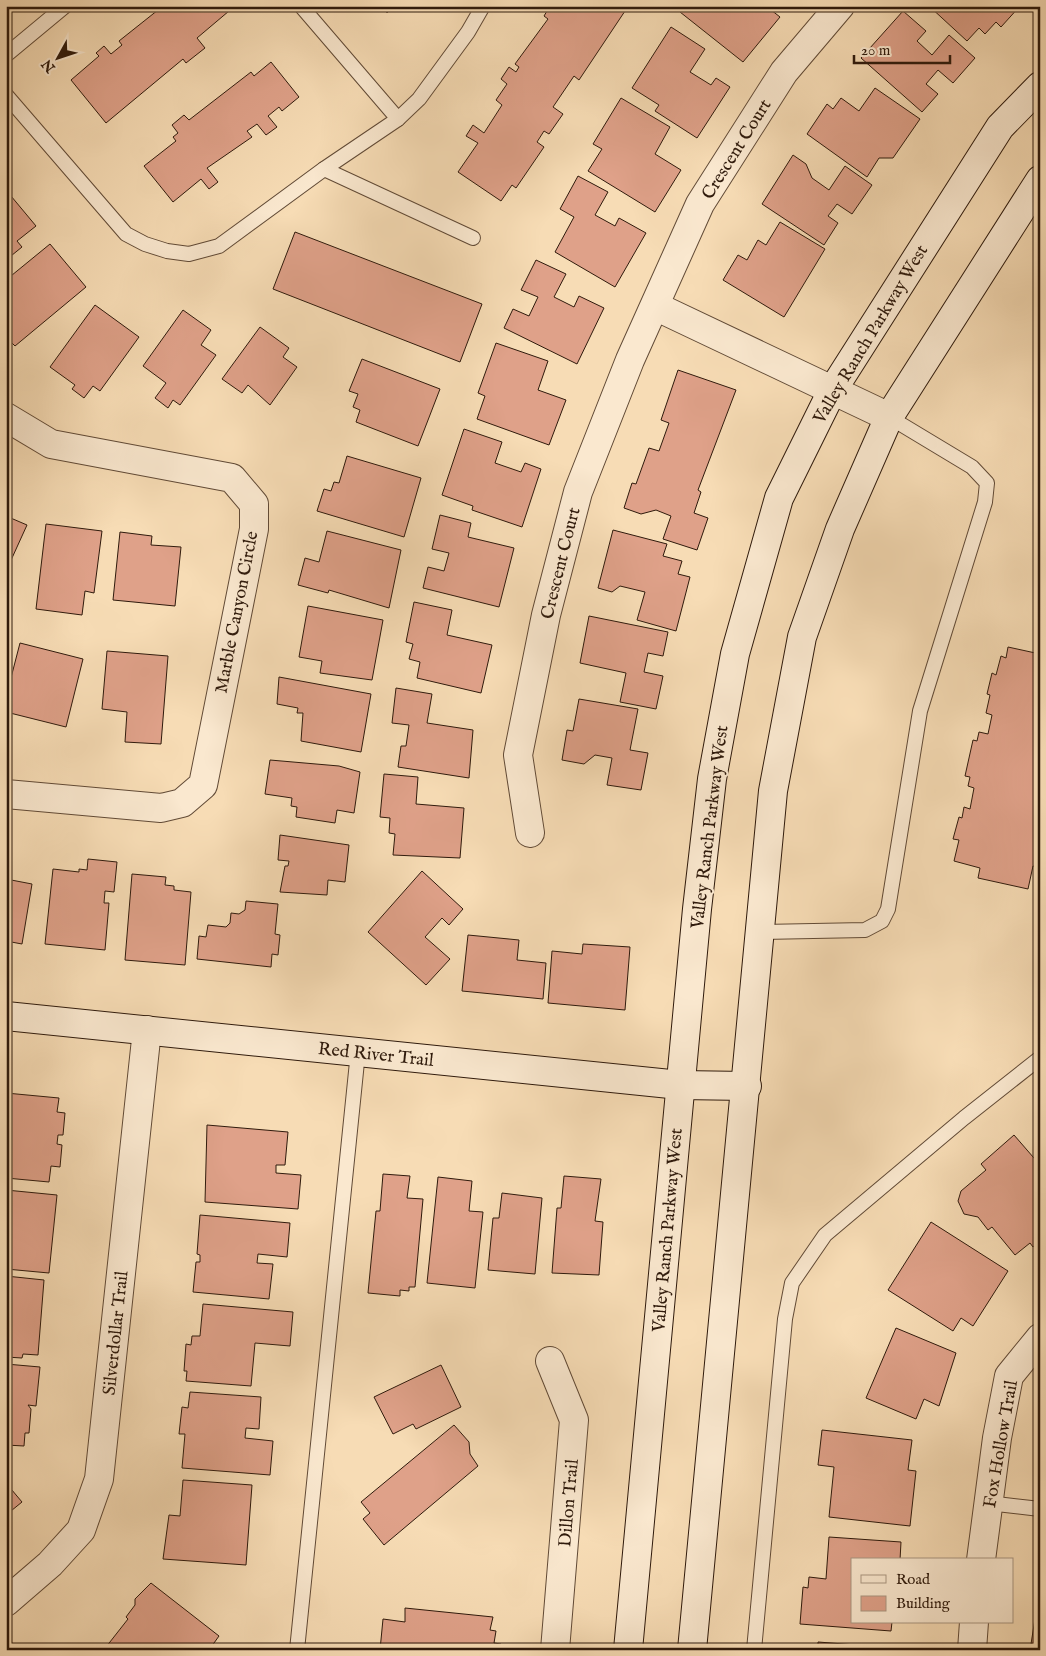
<svg xmlns="http://www.w3.org/2000/svg" width="1046" height="1656" viewBox="0 0 1046 1656" font-family="'IM FELL English',serif">
	<style>
		.building { fill: #dfa189; stroke: #2f1a0c }
		.lines { fill: none; stroke-linecap: round; stroke-linejoin: round }
		.lane-casing { stroke: #614a36; stroke-width: 16 }
		.street-casing { stroke: #614a36; stroke-width: 30 }
		.secondary-casing { stroke: #2f1a0c; stroke-width: 30 }
		.lane { stroke: #fae8cf; stroke-width: 14 }
		.street { stroke: #fae8cf; stroke-width: 28 }
		.secondary { stroke: #fae8cf; stroke-width: 28 }
		.labels { text-anchor: middle; stroke-width: 4; stroke-linejoin: round; paint-order: stroke }
		.street-label { font-size: 18px; fill: #2f1a0c; stroke: #fae8cf }
	</style>
	<rect width="100%" height="100%" fill="#f7dcb5"/>
	<filter id="stains"><feTurbulence type="fractalNoise" baseFrequency=".004" numOctaves="4"/><feColorMatrix values="0 0 0 0 .2 0 0 0 0 .09 0 0 0 0 .02 0 0 0 .5 -.17"/></filter>
	<radialGradient id="worn" r=".72"><stop offset=".6" stop-color="#630" stop-opacity="0"/><stop offset="1" stop-color="#630" stop-opacity=".3"/></radialGradient>
	<g class="building">
		<polygon points="225,6 229,11 197,38 205,48 186,63 183,59 106,123 71,80 99,56 96,53 104,46 111,54 122,45 119,41 163,6"/>
		<polygon points="382,6 394,6 387,13"/>
		<polygon points="550,6 617,6 625,11 579,80 574,76 553,107 563,114 549,134 544,131 537,142 544,147 516,188 512,185 501,201 458,172 478,143 466,136 473,125 484,133 502,105 496,100 507,84 501,79 509,67 516,72 519,67 515,64 548,19 544,16"/>
		<polygon points="685,6 766,6 780,17 743,62 680,12"/>
		<polygon points="929,6 1020,6 1001,27 996,22 985,34 979,28 967,41"/>
		<polygon points="903,11 926,31 917,41 932,55 949,35 975,58 953,83 938,70 926,84 938,94 922,112 861,58"/>
		<polygon points="671,27 705,49 690,72 711,85 716,78 730,87 697,138 655,111 659,105 632,88"/>
		<polygon points="271,62 299,97 282,111 279,107 268,116 277,127 266,135 257,124 247,131 252,137 207,168 218,182 209,189 201,179 173,202 144,166 176,141 173,137 178,133 172,125 184,115 189,120 251,72 254,76"/>
		<polygon points="875,88 920,119 893,158 879,158 867,177 807,134 827,104 833,109 841,98 859,111"/>
		<polygon points="621,98 670,127 655,154 681,170 655,212 588,171 602,149 593,144"/>
		<polygon points="793,155 806,164 812,178 829,190 845,166 872,185 852,214 837,204 828,216 838,223 824,245 762,204"/>
		<polygon points="578,176 608,192 595,215 615,226 619,218 646,233 615,287 555,252 574,217 560,209"/>
		<polygon points="6,190 36,226 17,241 22,247 6,260"/>
		<polygon points="780,222 825,249 784,317 723,280 738,255 747,260 758,240 766,245"/>
		<polygon points="295,232 482,304 460,362 273,289"/>
		<polygon points="50,244 86,287 15,346 6,337 6,280"/>
		<polygon points="536,260 566,274 554,297 574,307 579,296 604,308 577,364 504,328 513,309 529,316 538,297 521,290"/>
		<polygon points="95,305 139,337 100,391 93,386 84,398 72,389 75,385 50,367"/>
		<polygon points="183,310 211,330 201,345 216,355 180,405 173,400 168,408 155,398 166,383 143,366"/>
		<polygon points="260,327 289,348 283,357 297,367 270,405 248,385 242,393 222,379"/>
		<polygon points="496,343 548,361 538,390 566,400 549,445 477,419 485,396 478,393"/>
		<polygon points="362,359 440,389 418,446 356,422 360,410 353,407 358,394 349,391"/>
		<polygon points="678,370 736,390 698,490 701,492 694,513 708,518 697,550 663,539 671,516 656,510 641,514 624,508 632,483 636,484 649,448 659,451 669,423 661,420"/>
		<polygon points="464,429 502,442 495,463 521,472 525,463 541,469 522,527 472,510 473,506 442,495"/>
		<polygon points="347,456 421,478 404,537 317,511 324,489 331,491 334,482 339,483"/>
		<polygon points="440,515 471,523 468,537 514,548 499,607 423,588 428,567 444,571 449,553 432,549"/>
		<polygon points="6,516 27,525 7,569 6,569"/>
		<polygon points="46,524 102,531 94,593 85,591 82,615 36,609"/>
		<polygon points="613,530 667,544 663,556 682,561 678,574 690,577 676,631 637,620 645,592 620,586 612,592 598,588"/>
		<polygon points="327,531 401,550 389,608 329,590 328,593 298,585 305,558 319,562"/>
		<polygon points="120,532 152,536 151,545 181,547 175,606 113,600"/>
		<polygon points="414,602 452,610 447,635 492,645 481,693 417,678 420,662 409,659 413,644 406,642"/>
		<polygon points="308,606 383,620 372,680 320,673 322,661 299,657"/>
		<polygon points="589,616 668,632 663,656 648,653 644,672 663,676 656,709 620,702 626,673 580,663"/>
		<polygon points="20,643 83,659 66,727 6,712 6,697"/>
		<polygon points="1008,647 1040,654 1040,868 1033,866 1028,889 978,878 980,868 954,861 959,840 953,839 959,817 962,818 964,807 970,809 974,788 968,786 970,777 965,776 973,740 977,741 979,732 988,734 992,715 986,713 990,695 987,694 992,673 996,675 1001,656 1006,658"/>
		<polygon points="107,651 168,656 161,744 125,742 127,712 102,709"/>
		<polygon points="279,677 371,694 361,752 301,741 303,713 297,713 298,708 277,704"/>
		<polygon points="396,688 432,694 427,723 473,730 469,778 398,767 401,746 406,746 409,725 392,723"/>
		<polygon points="579,699 638,709 630,750 648,753 641,790 607,785 612,758 595,755 584,764 562,760 567,730 573,731"/>
		<polygon points="270,760 339,766 360,772 354,813 337,810 335,823 296,817 297,807 291,806 292,798 265,794"/>
		<polygon points="384,774 418,777 416,804 464,808 460,858 393,855 395,834 389,833 390,818 380,817"/>
		<polygon points="280,835 349,845 345,882 328,880 327,895 280,892 285,866 288,866 289,861 278,860"/>
		<polygon points="6,848 10,849 6,873"/>
		<polygon points="88,859 117,862 114,892 105,891 104,903 109,903 105,950 45,944 53,869 79,872 79,869 87,870"/>
		<polygon points="422,871 463,909 449,925 442,918 425,937 450,959 426,985 368,932"/>
		<polygon points="132,874 166,877 165,885 174,886 174,890 191,892 185,965 125,960"/>
		<polygon points="6,879 32,884 22,944 6,941"/>
		<polygon points="246,901 278,904 275,934 280,935 278,955 272,954 271,967 197,959 199,936 206,937 208,925 226,927 230,923 231,913 239,914 245,910"/>
		<polygon points="468,935 519,940 517,960 546,963 543,999 462,991"/>
		<polygon points="583,944 630,947 625,1010 548,1003 552,951 582,954"/>
		<polygon points="6,1093 59,1098 57,1112 65,1113 63,1135 58,1135 57,1144 62,1145 60,1167 51,1166 49,1182 6,1178"/>
		<polygon points="207,1125 288,1132 285,1165 276,1165 276,1173 301,1175 298,1209 205,1202"/>
		<polygon points="1014,1135 1040,1165 1040,1241 1033,1247 1030,1243 1015,1255 992,1227 988,1230 978,1217 964,1214 958,1201 961,1191 986,1170 981,1164"/>
		<polygon points="383,1174 410,1176 407,1198 423,1199 415,1287 409,1287 409,1291 400,1290 400,1296 368,1293 376,1211 380,1211"/>
		<polygon points="564,1176 601,1179 595,1221 603,1222 599,1275 552,1273 557,1208 561,1208"/>
		<polygon points="438,1177 472,1181 469,1211 483,1212 475,1288 427,1283"/>
		<polygon points="6,1190 57,1195 49,1273 6,1269"/>
		<polygon points="502,1193 542,1198 535,1274 488,1270 493,1218 499,1218"/>
		<polygon points="200,1215 290,1223 287,1257 258,1254 257,1263 273,1264 269,1299 193,1292 196,1262 200,1262 200,1255 197,1254"/>
		<polygon points="931,1222 1008,1271 973,1326 961,1318 953,1331 888,1290"/>
		<polygon points="6,1276 44,1280 38,1355 23,1354 22,1358 6,1357"/>
		<polygon points="203,1304 293,1312 290,1346 255,1343 251,1386 186,1381 187,1371 184,1371 186,1344 191,1345 192,1336 200,1336"/>
		<polygon points="896,1328 956,1353 939,1406 924,1399 916,1419 866,1398"/>
		<polygon points="6,1364 40,1367 36,1406 28,1405 31,1409 29,1433 25,1433 24,1446 6,1445"/>
		<polygon points="441,1365 461,1407 416,1429 413,1424 393,1434 374,1397"/>
		<polygon points="190,1392 261,1397 259,1429 246,1428 245,1438 273,1441 270,1475 182,1468 185,1434 179,1434 182,1407 188,1408"/>
		<polygon points="454,1425 469,1442 470,1454 478,1466 384,1545 363,1519 370,1513 361,1502"/>
		<polygon points="822,1430 912,1440 908,1470 916,1471 910,1526 829,1517 834,1467 818,1465"/>
		<polygon points="183,1480 252,1485 246,1565 163,1559 169,1515 180,1516"/>
		<polygon points="6,1483 22,1502 6,1515"/>
		<polygon points="829,1537 901,1542 900,1560 852,1560 852,1622 892,1622 891,1631 800,1624 803,1587 808,1588 809,1577 826,1579"/>
		<polygon points="151,1583 219,1636 209,1650 109,1650 106,1647 128,1619 126,1617 135,1605 135,1599"/>
		<polygon points="1040,1587 1040,1646 1031,1644"/>
		<polygon points="405,1608 493,1617 490,1630 496,1631 494,1643 501,1644 500,1650 380,1650 383,1619 405,1622"/>
		<polygon points="818,1642 895,1648 895,1650 818,1650"/>
	</g>
	<g class="lines">
		<g class="lane-casing">
			<g id="lane">
				<polyline points="301,6 398,119"/>
				<polyline points="6,55 65,6"/>
				<polyline points="6,95 126,234 145,244 167,251 189,254 219,246 324,169 398,119 419,99 468,32 483,6"/>
				<polyline points="324,169 473,238"/>
				<polyline points="761,932 865,930 882,921 888,909 920,711 985,502 987,483 972,467 889,417"/>
				<polyline points="988,1503 1040,1509"/>
				<polyline points="297,1650 358,1052"/>
				<polyline points="754,1650 785,1319 792,1283 825,1235 964,1118 1040,1058"/>
			</g>
		</g>
		<g class="street-casing">
			<g id="street">
				<polyline points="655,306 889,417"/>
				<polyline points="6,417 51,444 232,478 254,504 254,529 203,785 182,803 161,808 6,794"/>
				<polyline points="530,833 518,755 546,615 578,492 630,360 700,204 784,72 840,6"/>
				<polyline points="550,1361 574,1420 555,1650"/>
				<polyline points="981,1560 997,1438 1009,1376 1040,1338"/>
				<polyline points="6,1602 50,1564 81,1530 99,1479 147,1030"/>
				<polyline points="972,1650 974,1622"/>
			</g>
		</g>
		<g class="secondary-casing">
			<g id="secondary">
				<polyline points="6,1016 680,1085 747,1086"/>
				<polyline points="628,1650 697,909 712,779 735,654 779,498 832,391 1000,127 1040,86"/>
				<polyline points="692,1650 773,791 802,637 840,529 889,417 1040,180"/>
			</g>
		</g>
		<use href="#lane" class="lane"/>
		<use href="#street" class="street"/>
		<use href="#secondary" class="secondary"/>
	</g>
	<g class="labels">
		<g class="street-label">
			<text transform="translate(736 149) rotate(-58)" y="6">Crescent Court</text>
			<text transform="translate(870 334) rotate(-59)" y="6">Valley Ranch Parkway West</text>
			<text transform="translate(560 563) rotate(-76)" y="6">Crescent Court</text>
			<text transform="translate(236 612) rotate(-79)" y="6">Marble Canyon Circle</text>
			<text transform="translate(709 827) rotate(-83)" y="6">Valley Ranch Parkway West</text>
			<text transform="translate(376 1054) rotate(6)" y="6">Red River Trail</text>
			<text transform="translate(667 1230) rotate(-85)" y="6">Valley Ranch Parkway West</text>
			<text transform="translate(115 1333) rotate(-84)" y="6">Silverdollar Trail</text>
			<text transform="translate(1000 1444) rotate(-80)" y="6">Fox Hollow Trail</text>
			<text transform="translate(568 1503) rotate(-85)" y="6">Dillon Trail</text>
		</g>
	</g>
	<rect width="1046" height="1656" fill="none" stroke="#f7dcb5" stroke-width="25"/>
	<rect x="8" y="8" width="1031" height="1641" fill="none" stroke="#2f1a0c" stroke-width="2.5"/>
	<rect x="12" y="12" width="1021" height="1631" fill="none" stroke="#2f1a0c"/>
	<rect x="851" y="1558" width="162" height="65" fill="#fae8cf" stroke="#a99681"/>
	<rect x="861" y="1575" width="25" height="8" fill="#fae8cf" stroke="#a99681"/>
	<text x="896" y="1584" font-size="15" fill="#2f1a0c">Road</text>
	<rect x="861" y="1596" width="25" height="15" fill="#dfa189" stroke="#a99681"/>
	<text x="896" y="1608" font-size="15" fill="#2f1a0c">Building</text>
	<g transform="translate(58 58) rotate(230)" stroke="#fae8cf" stroke-width="4" paint-order="stroke">
	<path d="M0-4L9 19L0 12L-9 19Z" fill="#2f1a0c"/>
	<text y="-8" font-size="14" font-weight="bold" text-anchor="middle" fill="#2f1a0c">N</text>
	</g>
	<path d="M854 55v8h96v-8" fill="none" stroke="#2f1a0c" stroke-width="2.5"/>
	<text x="861" y="55" font-size="15" fill="#2f1a0c" stroke="#fae8cf" stroke-width="4" paint-order="stroke">20 m</text>
	<rect width="100%" height="100%" filter="url(#stains)"/>
	<rect width="100%" height="100%" fill="url(#worn)"/>
</svg>
